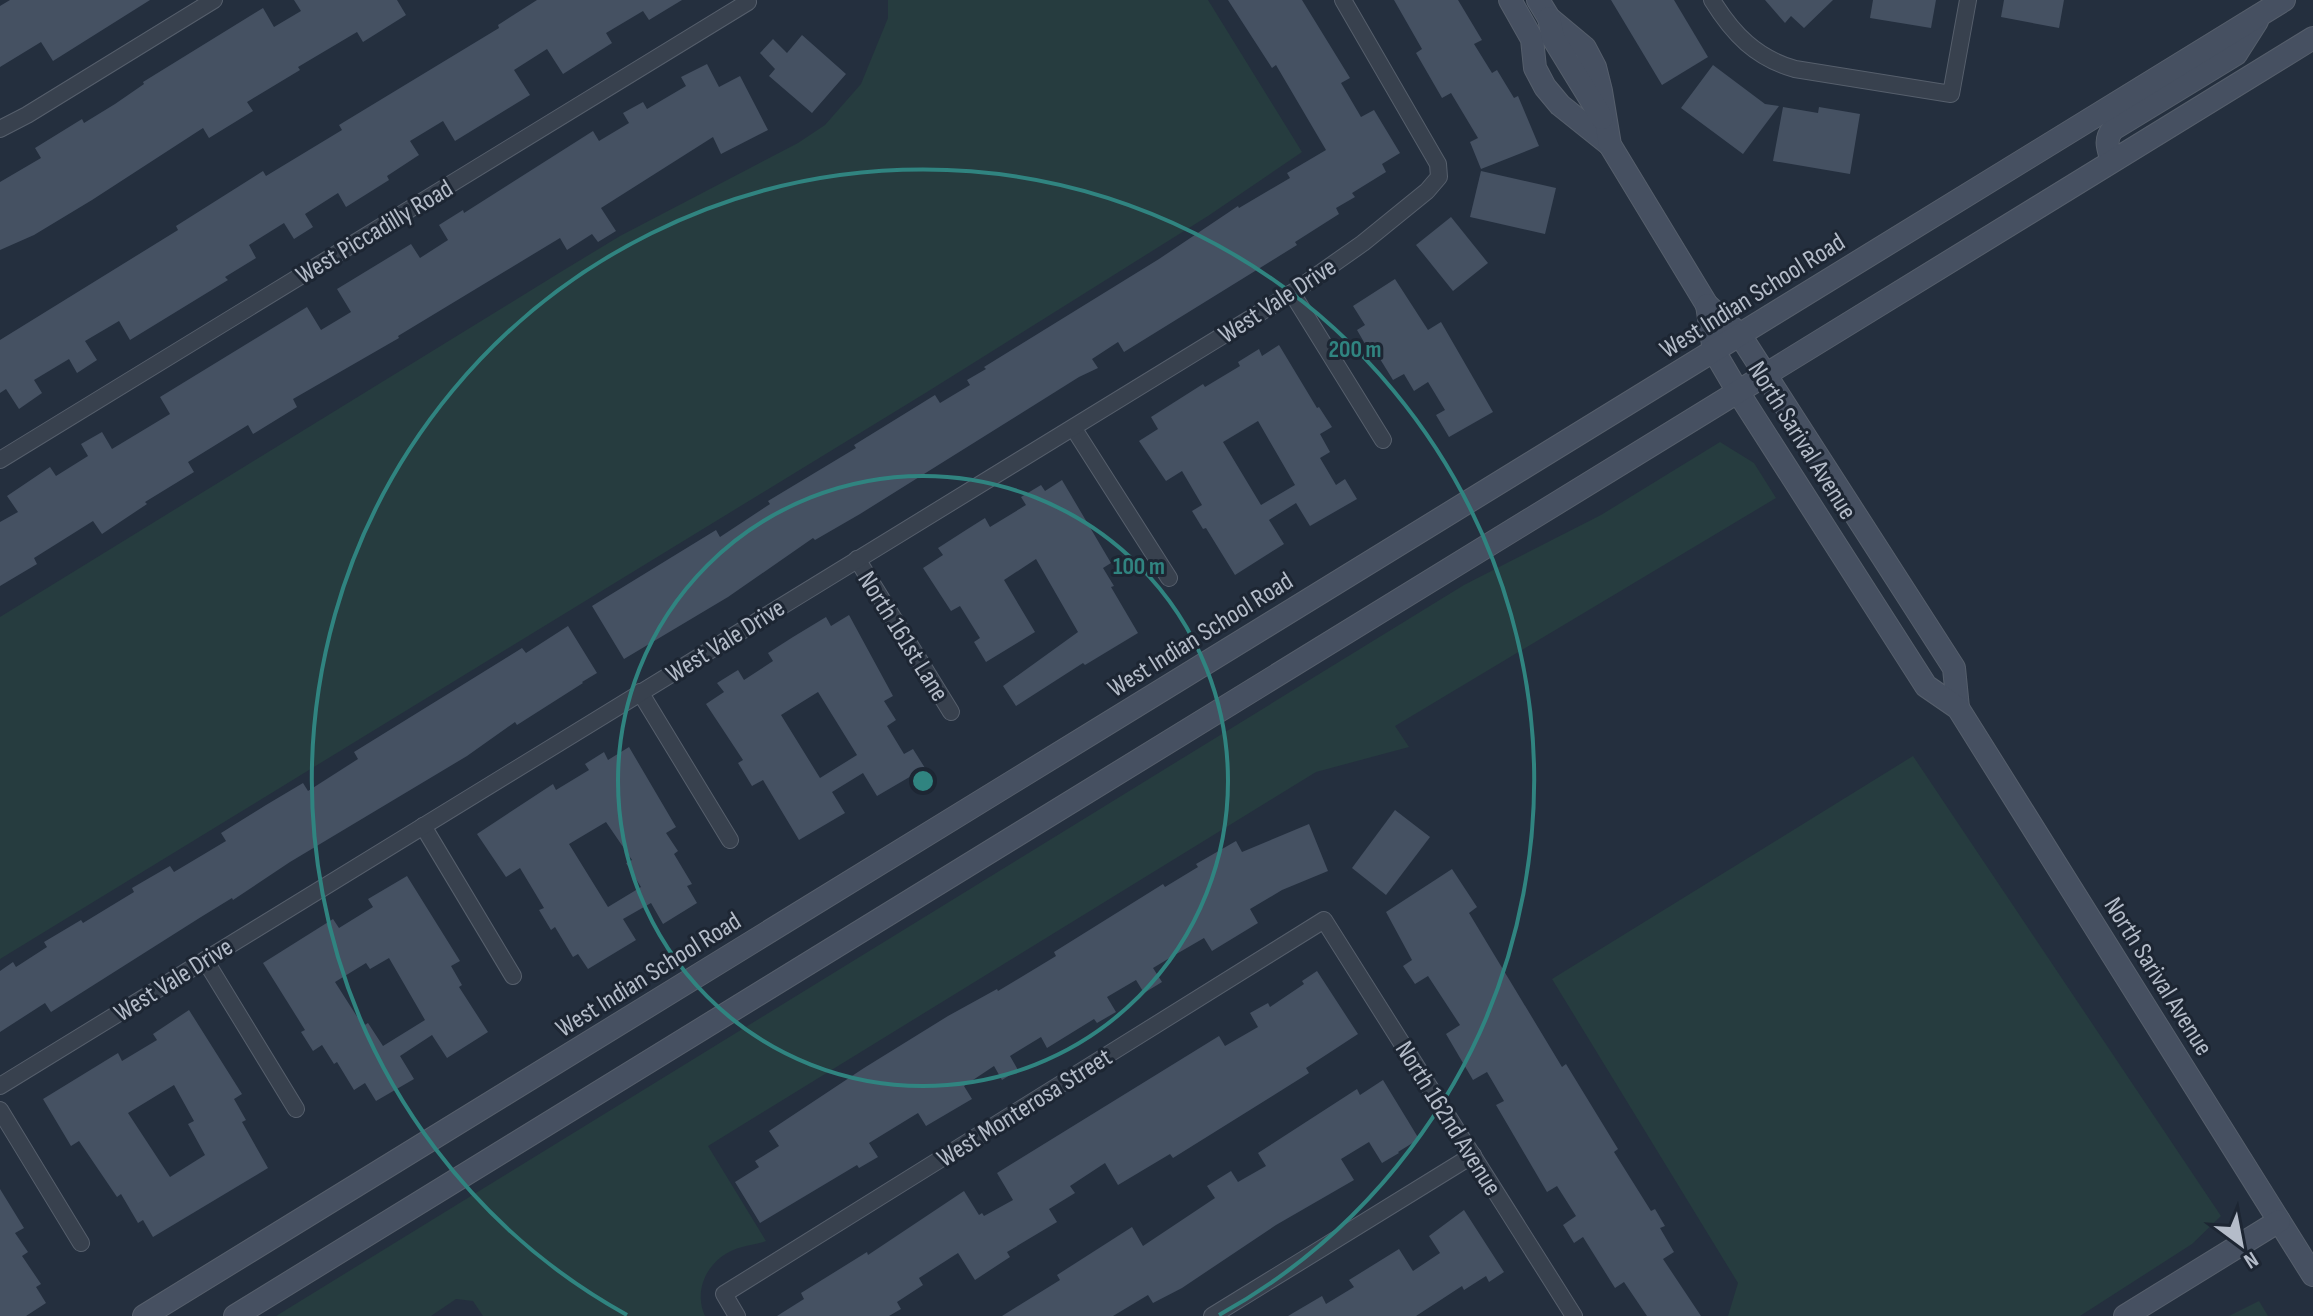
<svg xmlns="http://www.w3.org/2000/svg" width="2313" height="1316" viewBox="0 0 2313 1316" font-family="'Sofia Sans Condensed',sans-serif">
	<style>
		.green { fill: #263c3f }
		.building { fill: #455162; fill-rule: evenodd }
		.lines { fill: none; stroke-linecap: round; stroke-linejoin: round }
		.street-casing { stroke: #565f6c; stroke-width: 18 }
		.secondary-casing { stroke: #565f6c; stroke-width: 24 }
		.street { stroke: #38414e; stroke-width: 16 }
		.secondary { stroke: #465061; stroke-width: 22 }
		.ring { fill: none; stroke: #308480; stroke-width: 4 }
		.labels { text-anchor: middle; stroke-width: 6; stroke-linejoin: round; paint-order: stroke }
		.street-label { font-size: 26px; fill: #b4bcc9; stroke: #1d2633 }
		.centre { fill: #308480; stroke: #1d2633; stroke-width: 4 }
		.ring-label { font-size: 24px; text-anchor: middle; font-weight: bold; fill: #308480; stroke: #1d2633; stroke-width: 6; stroke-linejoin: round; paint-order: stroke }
	</style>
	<rect width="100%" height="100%" fill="#242f3e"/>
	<g class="green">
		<polygon points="888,0 1208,0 1302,152 1208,216 927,392 0,959 0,617 559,273 620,236 798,143 825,125 861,84 888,18"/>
		<path d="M 1720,442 L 1754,463 L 1776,498 L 1395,726 L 1409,747 L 1316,772 L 708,1146 L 766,1241 C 755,1245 739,1246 729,1252 C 705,1265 694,1292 705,1316 L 483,1316 L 473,1301 L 456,1299 L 431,1316 L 276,1316 L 1464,585 L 1601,515 Z"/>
		<polygon points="1913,756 2221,1216 2192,1244 2080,1316 1728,1316 1738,1283 1552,979"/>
		<polygon points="2259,1301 2268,1316 2229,1316"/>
	</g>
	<g class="building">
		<polygon points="10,0 150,0 53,61 41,42 0,67 0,6"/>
		<polygon points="294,0 397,0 406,15 363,42 357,32 298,67 300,70 247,102 253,111 209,138 203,128 92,200 34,235 0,250 0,182 41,158 35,148 82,119 84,123 115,104 144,84 143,82 263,8 274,27 301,11"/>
		<polygon points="537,0 682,0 649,20 643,11 606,33 612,43 563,74 547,49 514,70 530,95 455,141 443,121 410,141 419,155 387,176 389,180 346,207 338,193 305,214 313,227 294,239 284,223 249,245 256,258 225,277 228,280 130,340 119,321 85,341 97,360 77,373 69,359 34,380 42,393 19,409 6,389 0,393 0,340 178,230 176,226 263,171 266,176 342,130 339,125 499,28 498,25"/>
		<polygon points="1228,0 1302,0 1350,78 1341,83 1361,117 1374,110 1400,153 1382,164 1386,172 1352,193 1355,197 1336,208 1339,214 1295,242 1297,245 1124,352 1118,342 1092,359 1098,368 1079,377 860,514 815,540 813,538 728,597 624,659 592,606 716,530 720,537 770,504 768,501 856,448 854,445 935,395 940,403 970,385 967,380 986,369 984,367 1159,259 1238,206 1239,208 1290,178 1287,173 1326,150 1276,65 1272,68"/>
		<polygon points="1394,0 1458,0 1482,40 1474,44 1492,73 1497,70 1514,98 1518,96 1539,146 1481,169 1470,142 1478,138 1451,93 1442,98 1416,53 1422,49"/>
		<polygon points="1611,0 1674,0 1708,57 1662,85"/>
		<polygon points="1765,0 1833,0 1804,28 1791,16 1785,23"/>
		<polygon points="1873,0 1936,0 1931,28 1870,18"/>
		<polygon points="2004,0 2064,0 2059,28 2001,17"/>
		<polygon points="802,35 846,74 812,113 769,76 775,69 760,53 773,39 787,53"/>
		<polygon points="707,64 719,87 740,76 768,130 721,154 713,137 601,208 616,231 598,242 592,234 567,250 560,238 398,336 399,338 293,399 297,407 253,434 248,425 188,462 194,472 145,502 147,504 102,534 93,521 34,558 37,564 0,586 0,522 18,512 7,496 50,467 56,476 88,456 81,444 102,432 112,449 170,414 160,397 307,307 321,330 351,312 337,289 411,244 420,258 448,240 439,225 463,210 464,213 593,131 599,141 629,123 623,113 643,102 647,109 686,86 681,77"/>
		<polygon points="1713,65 1765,104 1779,106 1743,154 1681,108"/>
		<polygon points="1783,107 1818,113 1819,107 1860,114 1850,174 1773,161"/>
		<polygon points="1481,171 1556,188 1545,234 1470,217"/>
		<polygon points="1451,217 1488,263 1453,291 1416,245"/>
		<polygon points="1395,279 1428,330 1441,322 1493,412 1449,437 1436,415 1445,410 1428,382 1414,391 1404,374 1393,380 1372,346 1368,349 1357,330 1365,325 1353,306"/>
		<path d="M 1279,345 L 1317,408 L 1319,407 L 1332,427 L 1320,434 L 1330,452 L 1320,458 L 1336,485 L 1345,479 L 1357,499 L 1310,526 L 1296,503 L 1269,520 L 1284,544 L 1235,575 L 1206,528 L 1203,529 L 1192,511 L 1202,505 L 1182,471 L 1166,481 L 1139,441 L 1158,429 L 1151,417 L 1203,384 L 1205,387 L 1240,366 L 1238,362 L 1259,349 L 1262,356 ZM 1258,421 L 1295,485 L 1261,505 L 1223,442 Z"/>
		<polygon points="1062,480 1111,563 1103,568 1114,586 1111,587 1138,633 1085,665 1083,663 1016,706 1003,686 1078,632 1036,559 1004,580 1035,632 986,662 974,642 980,638 960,606 951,611 923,568 943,555 938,548 966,530 985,518 990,527 1026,505 1021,497 1041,485 1045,491"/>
		<path d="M 849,615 L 893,696 L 884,701 L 896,720 L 887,726 L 904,754 L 913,749 L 925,768 L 877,796 L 863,773 L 832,792 L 845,813 L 799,840 L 763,780 L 752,786 L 738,763 L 743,760 L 706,704 L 724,692 L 717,683 L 738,670 L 744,680 L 773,661 L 768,653 L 793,637 L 826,617 L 831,626 ZM 818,692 L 857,755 L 820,778 L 781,715 Z"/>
		<polygon points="568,626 597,673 582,682 583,683 517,725 515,722 467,756 290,862 233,900 232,898 201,917 51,1012 45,1003 0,1032 0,971 13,962 16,967 47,947 44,942 81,920 83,923 134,892 132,888 170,866 174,872 226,841 221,833 266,805 303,783 308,791 358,759 354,752 522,648 526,653"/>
		<path d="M 629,747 L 676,827 L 666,833 L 678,851 L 674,854 L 692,884 L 687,886 L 697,903 L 663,924 L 651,903 L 623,919 L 636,940 L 588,969 L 578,954 L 573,957 L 555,927 L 551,930 L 539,910 L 544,908 L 520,868 L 506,877 L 477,834 L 553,784 L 556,790 L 589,770 L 585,764 L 604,752 L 608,760 ZM 606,822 L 632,860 L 626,863 L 641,887 L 608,907 L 569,844 Z"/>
		<polygon points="1395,810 1430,837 1386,895 1352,868"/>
		<polygon points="1309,824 1328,871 1282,890 1250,909 1258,923 1212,951 1204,938 1173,956 1153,968 1162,982 1144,993 1136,980 1107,997 1116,1012 1097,1023 1094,1019 1047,1048 1041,1037 1010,1056 1018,1070 1002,1080 994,1066 964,1086 972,1099 926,1126 918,1113 869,1143 878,1157 859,1168 857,1165 760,1223 735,1182 759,1167 755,1161 779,1146 769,1131 864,1068 948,1016 997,989 998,991 1056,956 1054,952 1163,884 1165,887 1198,867 1196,864 1236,841 1242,852"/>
		<polygon points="1452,869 1477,907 1469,913 1562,1067 1566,1064 1618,1149 1614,1152 1651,1211 1655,1209 1665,1226 1660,1228 1674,1252 1663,1259 1701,1316 1647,1316 1624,1282 1615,1288 1583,1237 1574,1243 1563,1225 1576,1216 1557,1186 1547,1192 1496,1105 1504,1101 1487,1072 1473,1080 1446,1034 1460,1025 1428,976 1415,984 1403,966 1412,960 1386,912"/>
		<path d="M 407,876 L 460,961 L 451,966 L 462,985 L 459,987 L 488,1032 L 447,1058 L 432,1035 L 400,1056 L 414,1079 L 376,1101 L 365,1083 L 354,1090 L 337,1062 L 334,1064 L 322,1045 L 313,1051 L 301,1032 L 305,1030 L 263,963 L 333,919 L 339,928 L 373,907 L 368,899 ZM 389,958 L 425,1020 L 383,1046 L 368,1023 L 363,1026 L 335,982 L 366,963 L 370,969 Z"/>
		<polygon points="1317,971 1358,1034 1306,1068 1309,1073 1173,1158 1170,1154 1118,1185 1105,1163 1070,1186 1075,1193 1049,1209 1057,1222 1007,1252 1010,1257 975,1280 958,1253 919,1278 923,1285 897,1302 901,1309 889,1316 777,1316 804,1299 801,1293 867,1252 868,1255 964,1191 979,1215 982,1213 984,1216 1013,1200 997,1173 1219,1036 1225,1046 1258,1027 1250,1013 1268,1003 1270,1007 1304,984 1302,981"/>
		<path d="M 189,1010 L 242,1094 L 234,1099 L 246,1120 L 242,1122 L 268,1168 L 153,1237 L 143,1220 L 138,1223 L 121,1194 L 117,1197 L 79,1141 L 71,1146 L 43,1099 L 118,1053 L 122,1061 L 157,1040 L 153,1034 ZM 174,1085 L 194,1121 L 188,1124 L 205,1155 L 170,1177 L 128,1113 Z"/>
		<polygon points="1383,1080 1419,1139 1398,1152 1399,1153 1382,1163 1369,1142 1341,1159 1354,1180 1276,1225 1182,1288 1153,1303 1148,1295 1113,1316 1002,1316 1060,1280 1057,1275 1132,1227 1143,1246 1215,1198 1207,1186 1231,1171 1238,1182 1266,1166 1258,1153 1357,1089 1360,1095"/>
		<polygon points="0,1189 24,1228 15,1233 28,1252 22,1256 41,1284 36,1287 46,1303 26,1316 0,1316"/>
		<polygon points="1464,1210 1504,1272 1489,1282 1486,1276 1464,1290 1462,1286 1416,1316 1288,1316 1322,1296 1326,1304 1354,1287 1349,1280 1399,1249 1413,1271 1440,1253 1429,1236"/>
	</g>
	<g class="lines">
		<g class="street-casing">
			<g id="street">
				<path d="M 1712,0 C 1733,34 1756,58 1795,69 L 1951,94 L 1968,0"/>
				<polyline points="0,129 27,115 214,0"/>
				<polyline points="1292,293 1383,440"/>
				<polyline points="1074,429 1169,578"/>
				<polyline points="0,460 748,2 746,0"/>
				<polyline points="857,559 951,712"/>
				<polyline points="640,692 730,840"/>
				<polyline points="423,826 513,976"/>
				<polyline points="205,960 296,1109"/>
				<polyline points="0,1086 1292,293 1363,243 1427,191 1439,177 1438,164 1343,0"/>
				<polyline points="0,1110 81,1243"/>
				<polyline points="737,1316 724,1294 1324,920 1574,1316"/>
				<polyline points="1212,1316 1473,1155"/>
			</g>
		</g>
		<g class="secondary-casing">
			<g id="secondary">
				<polyline points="1510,0 1532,39 1535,68 1545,87 1560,105 1610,145"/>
				<polyline points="1538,0 1549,18 1585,48 1595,67 1601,91 1610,145 1707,305 1740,335 1954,668 1958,708"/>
				<polyline points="1549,18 1553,38 1602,118"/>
				<path d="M 2112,161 C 2108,148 2104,140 2113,129 L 2236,54 L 2257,21"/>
				<polyline points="1707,305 1714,351 1738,392 1926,686 1958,708 2313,1275"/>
				<polyline points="144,1316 2284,0"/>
				<polyline points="235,1316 2313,38"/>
				<polyline points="2125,1316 2279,1221"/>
			</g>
		</g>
		<use href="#street" class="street"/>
		<use href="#secondary" class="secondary"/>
	</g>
	<g class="ring">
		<circle cx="923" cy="781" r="305"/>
		<path d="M627 1315A611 611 0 1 1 1219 1315"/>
	</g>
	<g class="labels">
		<g class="street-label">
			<text transform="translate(374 231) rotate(-31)" y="9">West Piccadilly Road</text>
			<text transform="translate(1752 295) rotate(-32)" y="9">West Indian School Road</text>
			<text transform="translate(1277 300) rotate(-33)" y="9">West Vale Drive</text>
			<text transform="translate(1803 440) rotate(58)" y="9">North Sarival Avenue</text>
			<text transform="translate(1200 634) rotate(-32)" y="9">West Indian School Road</text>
			<text transform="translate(904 636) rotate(58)" y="9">North 161st Lane</text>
			<text transform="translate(725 640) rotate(-32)" y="9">West Vale Drive</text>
			<text transform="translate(648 974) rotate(-32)" y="9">West Indian School Road</text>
			<text transform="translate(2159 976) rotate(58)" y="9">North Sarival Avenue</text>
			<text transform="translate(173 979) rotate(-32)" y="9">West Vale Drive</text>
			<text transform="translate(1024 1107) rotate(-32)" y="9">West Monterosa Street</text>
			<text transform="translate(1449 1118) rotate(58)" y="9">North 162nd Avenue</text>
		</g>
	</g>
	<circle cx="923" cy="781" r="12" class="centre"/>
	<g class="ring-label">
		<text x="1355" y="357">200 m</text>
		<text x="1139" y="574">100 m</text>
	</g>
	<g transform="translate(2241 1244) rotate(148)" stroke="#1d2633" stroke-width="6" paint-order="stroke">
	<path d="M0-6L14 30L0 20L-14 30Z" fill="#b4bcc9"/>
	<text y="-12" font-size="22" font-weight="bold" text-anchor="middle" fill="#b4bcc9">N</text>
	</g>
</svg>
